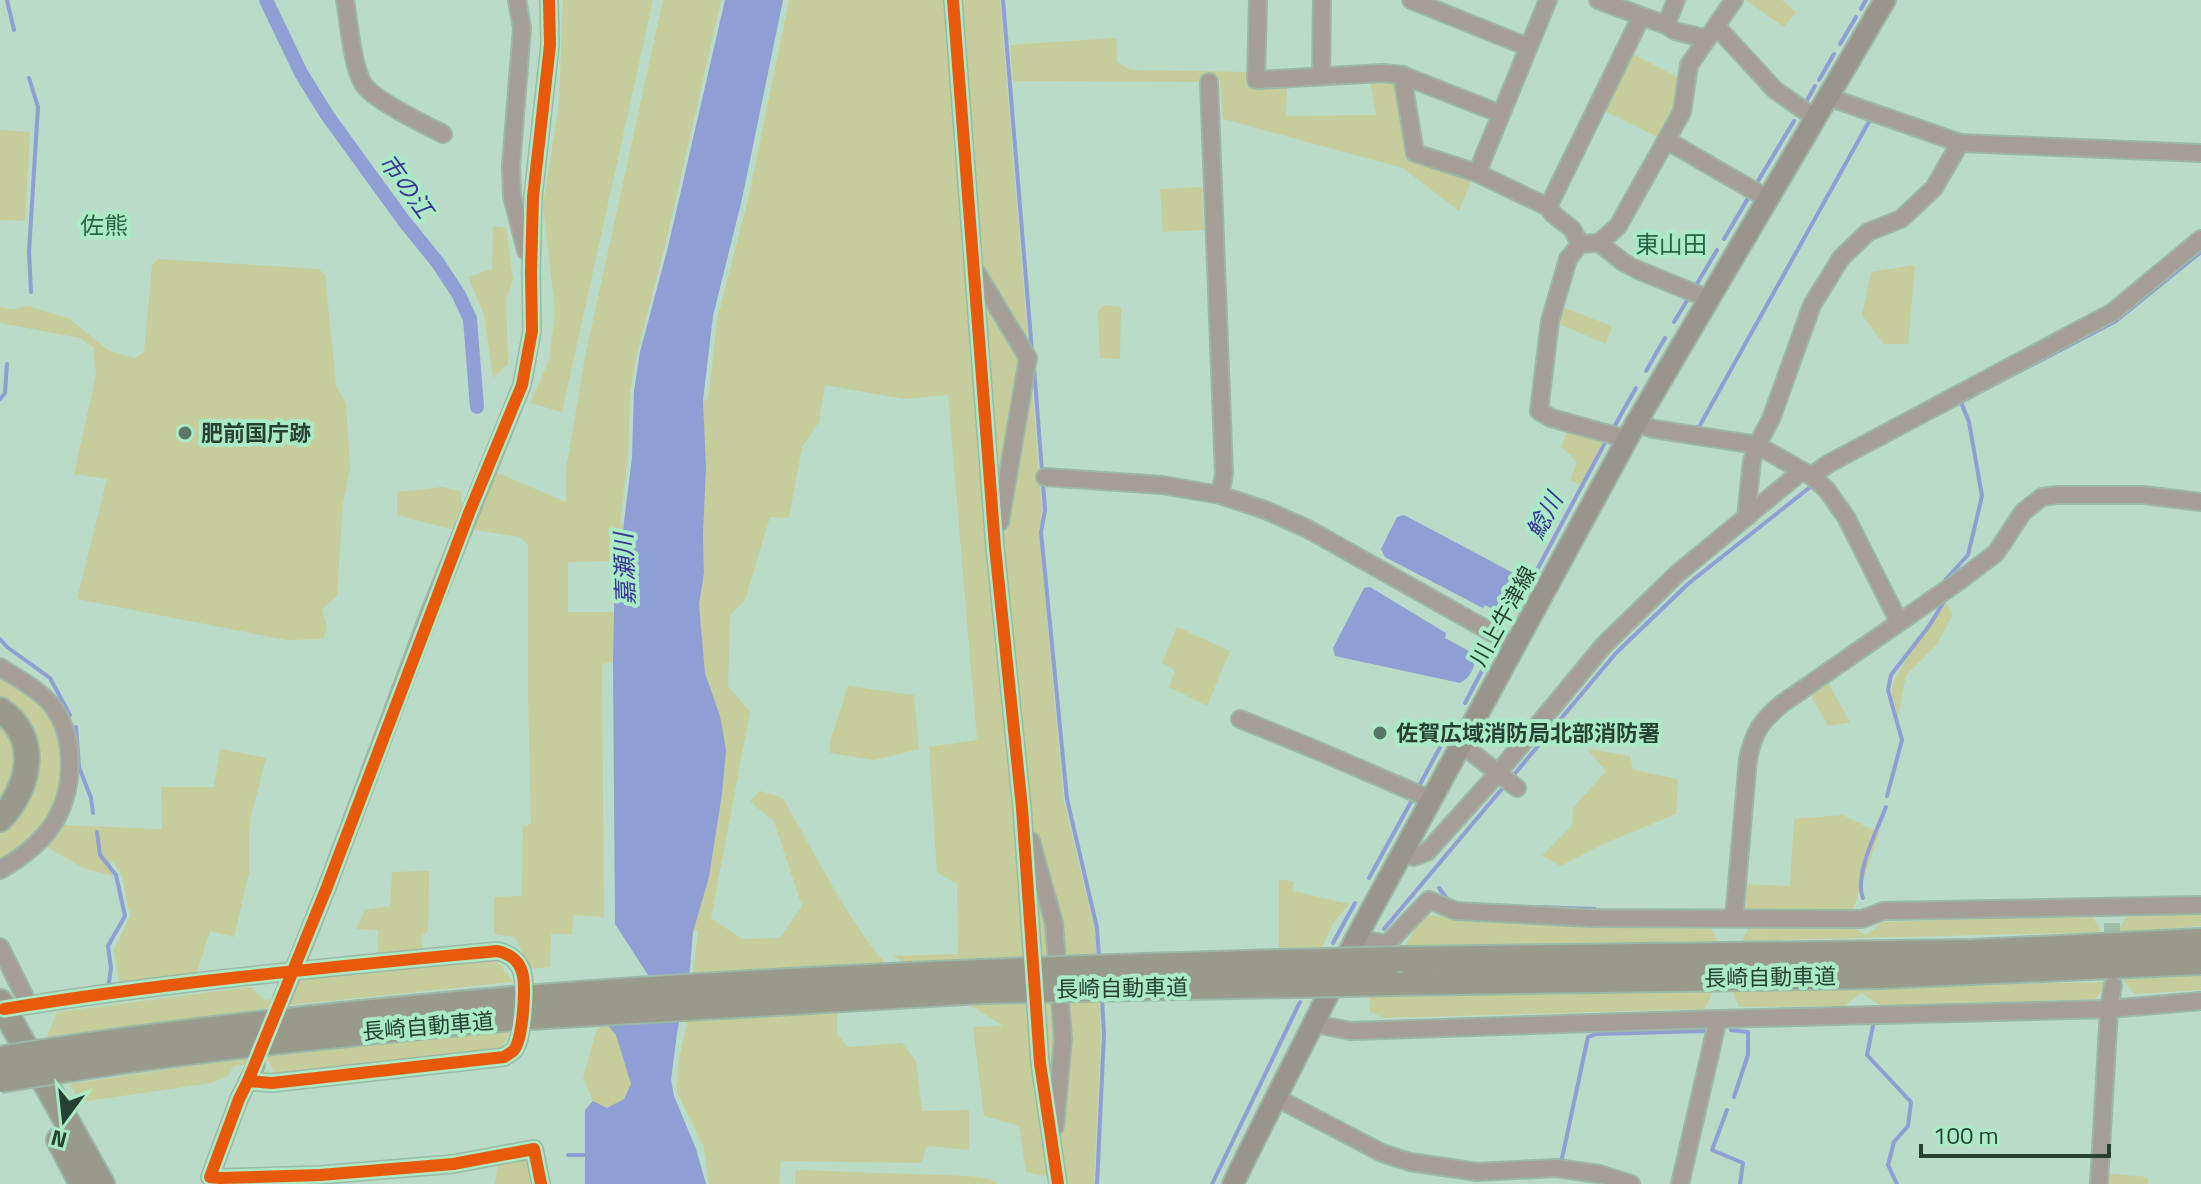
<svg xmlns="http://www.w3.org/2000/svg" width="2201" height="1184" viewBox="0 0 2201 1184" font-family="'Titillium Web','Noto Sans JP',sans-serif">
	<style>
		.green { fill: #c6cd9a }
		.water { fill: #8f9ed4 }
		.pier { fill: #b9dbc7 }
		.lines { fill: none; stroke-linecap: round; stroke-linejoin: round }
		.stream { stroke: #8f9ed4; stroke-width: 4 }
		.canal { stroke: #8f9ed4; stroke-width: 14 }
		.minor-tunnel { stroke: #9cbca9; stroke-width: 16; stroke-dasharray: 16 8; stroke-linecap: butt }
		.minor-casing { stroke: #9bb7a7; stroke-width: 20 }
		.major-casing { stroke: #9bb7a7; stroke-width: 24 }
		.highway-casing { stroke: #9bb7a7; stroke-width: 28 }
		.minor { stroke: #a59e97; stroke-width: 16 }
		.major { stroke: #9a958b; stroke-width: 20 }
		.highway { stroke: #9a9a8c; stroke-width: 24 }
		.highway-bridge-casing { stroke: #9bb7a7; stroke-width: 28; stroke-linecap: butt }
		.highway-bridge { stroke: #9a9a8c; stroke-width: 24 }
		.cycleway-casing { stroke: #aaeac5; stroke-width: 17 }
		.cycleway { stroke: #e8590c; stroke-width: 12 }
		.poi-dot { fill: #597666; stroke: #aaeac5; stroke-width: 3 }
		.labels { text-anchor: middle; stroke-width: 8; stroke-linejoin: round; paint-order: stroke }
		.poi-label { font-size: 22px; font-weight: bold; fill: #264031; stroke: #aaeac5; text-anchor: start }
		.street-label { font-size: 22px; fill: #264031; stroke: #aaeac5 }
		.water-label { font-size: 24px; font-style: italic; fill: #3a3598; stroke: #aaeac5 }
		.neighbourhood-label { font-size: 24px; fill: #276546; stroke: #aaeac5 }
	</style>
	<rect width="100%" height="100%" fill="#b9dbc7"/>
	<g class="green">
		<polygon points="563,0 653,0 562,412 530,403 549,361 555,311 543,205 559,103"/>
		<polygon points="663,0 721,0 665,246 637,352 630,391 628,456 620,523 623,524 622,539 615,561 568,562 568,612 614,612 613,662 602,664 604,917 573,915 572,934 551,934 550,967 530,969 515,937 494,934 494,897 522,896 523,826 531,824 528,695 528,545 520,537 469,529 493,471 566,502 566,469 585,357"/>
		<path d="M 789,0 L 1000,0 L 1042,510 L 1039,533 L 1064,801 L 1095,931 L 1101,1035 L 1094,1184 L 1066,1184 L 1064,1180 L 1026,1172 L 1019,1126 L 984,1116 L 973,1027 L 1003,1026 L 893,956 L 958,954 L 957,884 L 937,872 L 929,747 L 977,740 L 948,395 L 904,399 L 825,385 L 819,422 L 802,447 L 789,518 L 770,517 L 745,600 L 730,616 L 728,686 L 750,712 L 711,918 L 742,939 L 780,938 L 802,906 L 774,821 L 750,802 L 760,791 L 783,798 C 815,855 845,914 886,965 L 837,1009 L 837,1034 L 848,1047 L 902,1043 L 916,1061 L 922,1111 L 969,1110 L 969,1150 L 927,1146 L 921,1163 L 781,1161 L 779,1184 L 709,1184 L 704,1148 L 677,1092 L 678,1063 L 689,1013 L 698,930 L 693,932 L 709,877 L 722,794 L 720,716 L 705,673 L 699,604 L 704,573 L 703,535 L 706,467 L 703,400 L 708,399 L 718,316 L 748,200 Z"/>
		<polygon points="1746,0 1782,0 1796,12 1784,27"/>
		<polygon points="1116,38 1117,62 1131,70 1249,72 1250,87 1287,85 1286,116 1376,115 1370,80 1395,83 1410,158 1472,179 1459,211 1403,168 1223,119 1220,80 1198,82 1013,81 1010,45"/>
		<polygon points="1631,53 1682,80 1674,113 1660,138 1603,110"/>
		<polygon points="0,130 30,132 25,221 0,220"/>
		<polygon points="1202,187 1204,230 1163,232 1160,189"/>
		<polygon points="493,226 506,228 513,280 506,299 508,364 493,378 484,314 468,277 492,269"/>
		<polygon points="158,259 319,269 325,275 336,386 346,403 350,468 343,503 337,596 322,609 327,628 323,639 286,640 77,599 107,479 74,474 96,375 93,347 80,338 0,323 0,307 11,309 28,306 70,319 109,351 135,358 144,352 152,266"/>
		<polygon points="1915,265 1908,344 1884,344 1862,315 1871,272"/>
		<polygon points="1104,305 1121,307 1120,359 1100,358 1098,312"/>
		<polygon points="1559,306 1612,326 1606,344 1557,323"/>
		<polygon points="1569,428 1605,438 1580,485 1570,480 1577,462 1561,446"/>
		<polygon points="443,487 461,492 463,513 458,531 397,515 397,492"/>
		<path d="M 1946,603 L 1953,615 L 1936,645 L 1906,675 L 1898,716 C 1896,708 1892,699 1892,691 C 1891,675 1935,621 1946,603 Z"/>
		<polygon points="1177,627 1230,651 1207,706 1169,687 1175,670 1162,663"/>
		<polygon points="0,676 43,703 59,728 63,765 56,800 37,833 10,860 0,864 0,834 21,812 33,782 25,718 0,697"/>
		<polygon points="1826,679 1850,722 1828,726 1808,690"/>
		<polygon points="848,686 914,695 919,749 874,760 830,753 830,741"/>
		<path d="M 0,721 C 16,732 21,761 15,779 C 13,789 5,799 0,807 Z"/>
		<polygon points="220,749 266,758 251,816 249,832 249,873 234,937 210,931 196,975 120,985 114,950 130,916 122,876 111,859 112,876 81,867 44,845 61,825 162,829 161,787 214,787"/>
		<polygon points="1587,749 1630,756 1633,770 1678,779 1676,814 1603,844 1561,866 1542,856 1572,825 1573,808 1606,771"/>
		<polygon points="1843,815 1879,833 1853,910 1743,910 1744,884 1790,886 1794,819"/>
		<polygon points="429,871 428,931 421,936 423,953 377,957 378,930 356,929 365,910 390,906 392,872"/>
		<polygon points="1279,879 1294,882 1292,891 1349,904 1333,923 1321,950 1279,953"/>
		<polygon points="2201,912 2201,926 2118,932 2126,917"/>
		<polygon points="1423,915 1554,926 1709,925 1718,942 1405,946"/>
		<polygon points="2092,915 2101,932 1742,941 1751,923 1846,924 1866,935 1883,922"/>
		<polygon points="496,960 513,982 300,1004 47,1037 57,1012 251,987 264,1000 294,996 301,980"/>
		<polygon points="603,970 642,1087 632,1101 592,1120 585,1110 593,1101 583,1078 596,1031 606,1023"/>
		<polygon points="2201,975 2201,990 2134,994 2123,980"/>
		<polygon points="2107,982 2096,999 1881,1006 1861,993 1844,1006 1739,1007 1732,990"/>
		<polygon points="1713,991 1705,1009 1384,1018 1370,1012 1369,993"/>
		<polygon points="511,1029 501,1050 275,1075 269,1061 234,1066 228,1076 211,1083 81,1102 69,1084 211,1063"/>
		<polygon points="527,1157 530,1184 495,1184 498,1163"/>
		<polygon points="796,1170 969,1176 990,1179 998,1184 795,1184"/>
		<polygon points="2104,1173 2148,1177 2148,1184 2103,1184"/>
	</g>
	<g class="water">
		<polygon points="725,0 783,0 742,199 713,316 703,400 706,467 703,535 704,573 699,604 705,673 720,716 726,750 722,794 709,877 693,932 690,969 677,1033 671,1080 674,1096 696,1149 706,1184 585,1184 585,1110 593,1101 607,1108 624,1099 631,1084 616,1035 606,1023 603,970 615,924 613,662 615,561 622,539 632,457 634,391 640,352 668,247"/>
		<polygon points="1404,515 1517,575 1519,581 1508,602 1502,599 1496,611 1485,605 1483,608 1385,557 1381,549 1397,517"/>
		<path d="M 1370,587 L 1446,633 L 1445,638 L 1475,654 C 1476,666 1471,677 1460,683 L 1335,656 L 1333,648 L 1364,588 Z"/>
	</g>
	<polygon class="pier" points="615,924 650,978 602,1023 599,969 610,927"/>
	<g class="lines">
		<g class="stream">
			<polyline points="7,0 14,30"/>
			<polyline points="1003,0 1032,352"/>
			<polyline points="1861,9 1866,0"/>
			<polyline points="1840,44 1856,17"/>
			<polyline points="29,78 38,107 29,252 31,292"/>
			<polyline points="1819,80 1834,54"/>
			<polyline points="1805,104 1815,86"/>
			<polyline points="1755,186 1794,121"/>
			<polyline points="1724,239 1750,195"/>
			<polyline points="1695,287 1717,250"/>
			<polyline points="1674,322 1688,299"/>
			<polyline points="1034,368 1045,510 1041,532 1067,799 1097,928 1099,958"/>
			<polyline points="1646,371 1665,338"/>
			<polyline points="0,399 5,393 7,364"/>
			<polyline points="1940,413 2116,321 2201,252"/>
			<polyline points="1614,427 1636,388"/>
			<polyline points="1699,427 1871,118"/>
			<polyline points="1946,579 1968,555 1982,496 1969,422 1961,402"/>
			<polyline points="1516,609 1606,441"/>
			<polyline points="0,639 7,647 50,678 70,715"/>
			<polyline points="1465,703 1485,665"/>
			<polyline points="76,727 79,767 91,798 93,813"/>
			<polyline points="1512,777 1616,653 1689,583 1814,484"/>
			<polyline points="1419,786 1450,729"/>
			<polyline points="1887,796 1902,740 1888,690 1891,675 1929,626 1945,600"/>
			<polyline points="97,832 100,855 116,875 125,916 108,946 111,968 109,982"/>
			<polyline points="1369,878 1412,800"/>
			<polyline points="1439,888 1449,901"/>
			<path d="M 1863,898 C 1854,875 1877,830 1886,807"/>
			<polyline points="1534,907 1595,909"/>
			<polyline points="1384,929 1506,784"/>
			<polyline points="1333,943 1355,903"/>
			<polyline points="1873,1026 1867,1055 1911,1102 1908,1126 1894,1142 1888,1165 1897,1184"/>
			<polyline points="1731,1030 1748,1032 1748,1055 1734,1097"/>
			<polyline points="1727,1110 1712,1150 1743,1163 1740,1184"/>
			<polyline points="568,1155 588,1155"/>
			<polyline points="1561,1163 1588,1037 1596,1034 1707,1031"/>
			<polyline points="1097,1184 1104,1034 1102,999"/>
			<polyline points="1212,1184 1300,1002"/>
		</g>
		<polyline class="canal" points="266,0 301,73 327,115 404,221 438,263 459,295 470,319 477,407"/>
		<polyline class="minor-tunnel" points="2112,923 2112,954"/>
		<g class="minor-casing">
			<g id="minor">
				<path d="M 345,0 C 349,22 352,67 364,85 C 375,101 424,124 443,134"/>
				<polyline points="517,0 522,28 511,166 512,196 526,251"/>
				<polyline points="953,0 995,547 1022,808 1040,1063 1058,1184"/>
				<polyline points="1258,0 1256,80 1383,73 1402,75 1501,114"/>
				<polyline points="1411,0 1528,47"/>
				<polyline points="1598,0 1666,25 1676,0"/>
				<polyline points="1666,25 1675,31 1707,39"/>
				<polyline points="1716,26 1775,90 1815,118"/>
				<polyline points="1402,75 1415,153 1477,173 1548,207 1553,214 1572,229 1580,244"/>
				<polyline points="1321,76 1322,0"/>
				<polyline points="1209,82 1224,474 1220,495"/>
				<polyline points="1828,97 1960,143 2201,153"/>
				<polyline points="1666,140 1768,199"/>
				<polyline points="1477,173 1548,0"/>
				<polyline points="1548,207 1641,17"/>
				<polyline points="1599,243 1623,262 1638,270 1709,299"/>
				<polyline points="977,273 1028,358 1000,522"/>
				<polyline points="1636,423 1654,429 1757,445 1811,476 1826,489 1846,517 1899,622"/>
				<polyline points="1626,442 1616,436 1551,418 1539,411 1550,321 1568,259 1580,244 1599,243 1618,226 1682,112 1689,65 1734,0"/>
				<polyline points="1811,476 1828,464 2113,312 2201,239"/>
				<polyline points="1045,477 1162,485 1220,495 1265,510 1308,529 1514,645"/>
				<polyline points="1746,517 1752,461 1757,445 1771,419 1812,305 1841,258 1868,232 1901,219 1934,188 1960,143"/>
				<path d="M 0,667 C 15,677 33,686 46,699 C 76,728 76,786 55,821 C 42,842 21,858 0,870"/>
				<polyline points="1240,719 1321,752 1430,799"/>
				<polyline points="1459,745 1470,751 1517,788"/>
				<polyline points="1031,841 1054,923 1063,1039 1055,1126"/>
				<polyline points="1402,851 1414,857 1427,852 1498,773 1604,645 1677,574 1802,471"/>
				<path d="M 1734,918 L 1748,759 C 1754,731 1761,721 1783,703 L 1959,581 L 1996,553 L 2023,512 L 2042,497 L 2057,495 L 2143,495 L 2201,502"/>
				<polyline points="1356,938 1387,944 1429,900 1456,911 1592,918 1862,919 1883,911 2201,905"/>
				<polyline points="0,947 29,1005"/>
				<polyline points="282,999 327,887 431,609 522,385 532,331 531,272 533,197 550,45 549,0"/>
				<path d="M 4,1009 C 167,982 332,967 497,951 C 507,953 517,959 521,969 C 527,982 523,1039 514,1050 C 511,1053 507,1055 504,1057 L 272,1083 L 248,1081 L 239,1099 L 210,1177 L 220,1178 L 320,1175 L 453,1164 L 534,1149 L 541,1184"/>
				<polyline points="1315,1024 1351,1031 1718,1019 2109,1009 2201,1001"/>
				<polyline points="248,1081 256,1065"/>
				<polyline points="1275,1097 1382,1153 1410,1162 1477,1172 1556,1168 1599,1174 1631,1184"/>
				<polyline points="1680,1184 1718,1019"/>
				<polyline points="2099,1184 2109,1009 2113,985"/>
			</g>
		</g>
		<g class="major-casing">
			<path id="major" d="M 1233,1184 C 1273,1101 1316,1021 1356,938 L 1636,423 L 1885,0"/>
		</g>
		<g class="highway-casing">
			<g id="highway">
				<path d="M 0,710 C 41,737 30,788 0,819"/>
				<polyline points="1402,959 1973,952 2201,941"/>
				<polyline points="1393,983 1880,976 2201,962"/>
				<polyline points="0,1002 102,1184"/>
				<path d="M 62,1049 C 212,1027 362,1012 512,999"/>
				<path d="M 70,1069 C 216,1046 364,1032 512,1018"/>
				<polyline points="59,1140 82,1184"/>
			</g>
		</g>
		<use href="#minor" class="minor"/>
		<use href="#major" class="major"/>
		<use href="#highway" class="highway"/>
		<g class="highway-bridge-casing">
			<g id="highway-bridge">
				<path d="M 512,999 C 808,976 1105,966 1402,959"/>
				<polyline points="512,1018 981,991 1393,983"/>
				<polyline points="0,1059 62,1049"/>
				<polyline points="0,1080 70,1069"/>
			</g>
		</g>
		<use href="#highway-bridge" class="highway-bridge"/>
		<g class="cycleway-casing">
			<g id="cycleway">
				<polyline points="953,0 995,547 1022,808 1040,1063 1058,1184"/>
				<path d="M 4,1009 C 167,982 332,967 497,951 C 507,953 517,959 521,969 C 527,982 523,1039 514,1050 C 511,1053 507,1055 504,1057 L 272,1083 L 248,1081 L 239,1099 L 210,1177 L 220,1178 L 320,1175 L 453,1164 L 534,1149 L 541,1184"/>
				<polyline points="248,1081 327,887 469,513 522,385 532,331 531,272 533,197 550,45 549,0"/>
			</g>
		</g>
		<use href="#cycleway" class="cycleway"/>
	</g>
	<g class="poi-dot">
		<circle cx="185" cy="433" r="8"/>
		<circle cx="1380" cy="733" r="8"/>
	</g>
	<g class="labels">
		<g class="poi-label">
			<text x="201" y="441">肥前国庁跡</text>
			<text x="1396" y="741">佐賀広域消防局北部消防署</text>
		</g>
		<g class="street-label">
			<text transform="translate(1503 616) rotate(-61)" y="8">川上牛津線</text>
			<text transform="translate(1770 977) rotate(-1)" y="8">長崎自動車道</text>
			<text transform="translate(1122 988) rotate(-1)" y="8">長崎自動車道</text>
			<text transform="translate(428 1026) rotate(-5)" y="8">長崎自動車道</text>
		</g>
		<g class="water-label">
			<text transform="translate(406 186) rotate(54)" y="8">市の江</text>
			<text transform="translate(1545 516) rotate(-62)" y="8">鯰川</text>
			<text transform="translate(625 569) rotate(-92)" y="8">嘉瀬川</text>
		</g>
		<g class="neighbourhood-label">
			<text x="104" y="234">佐熊</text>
			<text x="1671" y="253">東山田</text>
		</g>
	</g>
	<g transform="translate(64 1120) rotate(195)" stroke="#aaeac5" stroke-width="6" paint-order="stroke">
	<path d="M0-6L14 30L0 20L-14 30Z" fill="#264031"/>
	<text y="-12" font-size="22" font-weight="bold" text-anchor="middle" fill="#264031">N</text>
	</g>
	<path d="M1921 1144v12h188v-12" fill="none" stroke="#264031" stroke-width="4"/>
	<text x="1933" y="1144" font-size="24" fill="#264031" stroke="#aaeac5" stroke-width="6" paint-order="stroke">100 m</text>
</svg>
